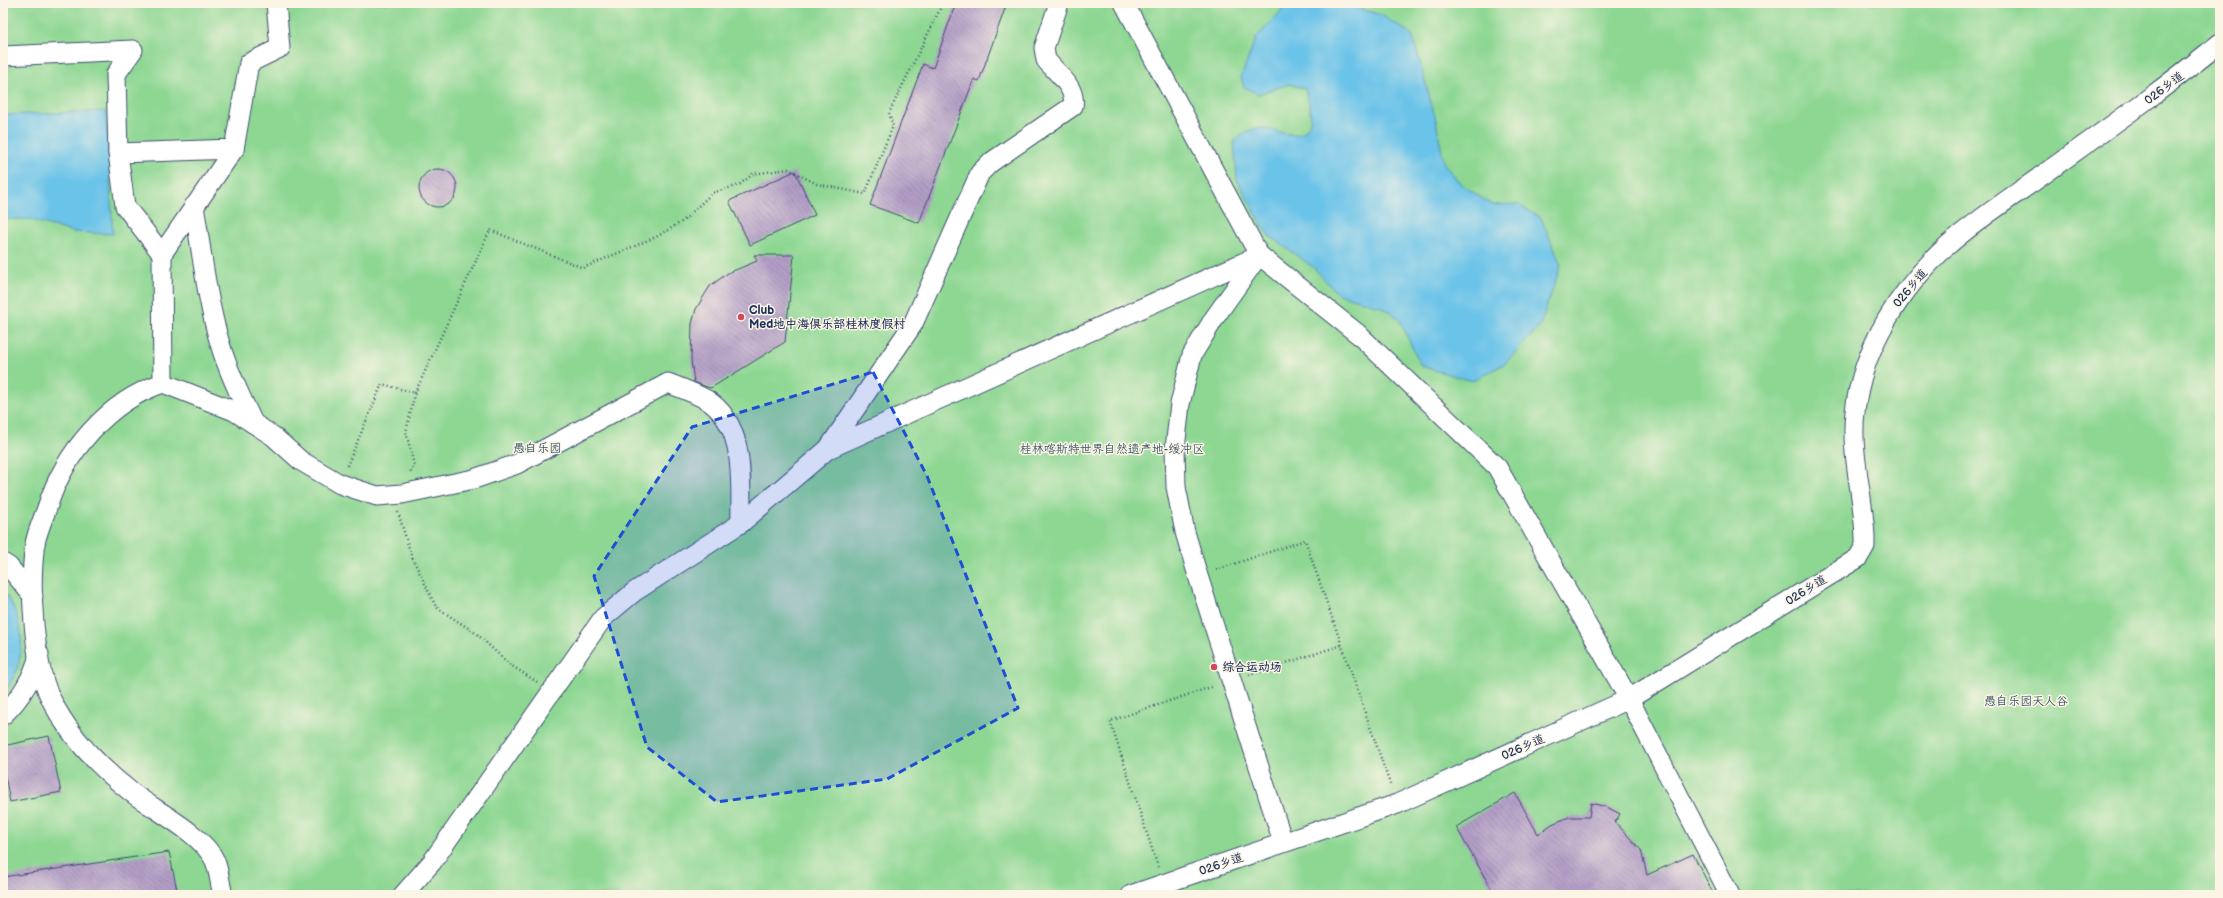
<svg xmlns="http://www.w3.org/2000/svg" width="2223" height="898" viewBox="0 0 2223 898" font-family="'Balsamiq Sans','LXGW WenKai TC',sans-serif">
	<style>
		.green { fill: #8dd793; stroke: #548378 }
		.water { fill: #6bc3e9; stroke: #4379a4 }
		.building { fill: url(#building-back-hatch) }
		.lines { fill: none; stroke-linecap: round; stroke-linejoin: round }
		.minor-casing { stroke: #3c4b6f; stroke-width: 21 }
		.path { stroke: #3c4b6f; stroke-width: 2.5; stroke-dasharray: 1 3; stroke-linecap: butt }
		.minor { stroke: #fff; stroke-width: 19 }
		.marked { fill: #1d4ed8; fill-opacity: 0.2; stroke: #1d4ed8; stroke-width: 3; stroke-dasharray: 8 5; stroke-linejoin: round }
		.poi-dot { fill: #d1495b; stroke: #fcf5e5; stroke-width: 1.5 }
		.labels { text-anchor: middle; stroke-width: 3; stroke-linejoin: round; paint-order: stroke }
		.street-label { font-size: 12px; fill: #1b2f5e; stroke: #fcf5e5 }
		.poi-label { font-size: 12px; font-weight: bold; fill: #1b2f5e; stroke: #fcf5e5; text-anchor: start }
		.park-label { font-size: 12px; fill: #38596b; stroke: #fcf5e5 }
	</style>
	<defs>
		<pattern id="building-back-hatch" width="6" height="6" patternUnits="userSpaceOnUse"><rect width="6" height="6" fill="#b29ec6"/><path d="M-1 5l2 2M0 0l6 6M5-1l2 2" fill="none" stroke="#9081a4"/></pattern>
	</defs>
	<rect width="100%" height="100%" fill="#fcf5e5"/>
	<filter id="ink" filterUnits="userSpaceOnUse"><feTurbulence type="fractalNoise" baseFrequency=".025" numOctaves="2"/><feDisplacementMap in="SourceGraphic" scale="8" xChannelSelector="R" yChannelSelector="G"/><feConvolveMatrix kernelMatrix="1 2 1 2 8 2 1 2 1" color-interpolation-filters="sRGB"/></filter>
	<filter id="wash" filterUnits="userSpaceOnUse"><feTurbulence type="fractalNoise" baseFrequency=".012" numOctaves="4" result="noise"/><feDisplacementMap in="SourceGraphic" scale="16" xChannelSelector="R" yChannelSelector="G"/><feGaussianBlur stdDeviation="0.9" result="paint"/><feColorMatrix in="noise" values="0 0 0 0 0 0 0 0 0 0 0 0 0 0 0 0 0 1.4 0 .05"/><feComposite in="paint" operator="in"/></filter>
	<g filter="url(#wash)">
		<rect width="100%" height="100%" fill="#f5ead1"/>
		<rect class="green" x="3" y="3" width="2217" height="892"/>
		<g class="water">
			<path d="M 1300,3 L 1342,3 L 1381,15 L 1412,34 L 1436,120 L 1444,164 L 1461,184 L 1492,205 L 1517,204 L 1541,218 L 1561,265 L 1540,326 L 1506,363 L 1472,381 L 1421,366 L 1399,319 L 1383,307 L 1338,294 L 1313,267 L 1268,235 L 1237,180 L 1234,141 C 1241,136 1249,129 1258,128 C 1269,128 1281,134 1292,134 C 1319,135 1310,105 1305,89 L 1290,84 L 1258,94 L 1244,87 L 1241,77 L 1256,38 L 1285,7 Z"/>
			<polygon points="106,111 113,234 72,232 29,219 3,219 3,115"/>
			<path d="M 3,591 C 28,623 27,663 3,695 Z"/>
		</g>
		<g id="blocks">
			<g class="building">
				<polygon points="956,3 1007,3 979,81 974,79 919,223 870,205 923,64 933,68"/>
				<circle cx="438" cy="188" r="19"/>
				<polygon points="795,171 815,215 750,245 729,201"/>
				<polygon points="754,255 794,255 785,342 711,388 707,387 694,382 691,360 692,324 696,309 710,286 728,273 757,261"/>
				<polygon points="49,736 61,792 10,802 3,765 3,746"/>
				<polygon points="1515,793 1538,834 1552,824 1569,817 1589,817 1591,803 1607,807 1620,814 1615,822 1641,850 1647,875 1693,854 1714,895 1495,895 1456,827"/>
				<polygon points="169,852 178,895 3,895 3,877"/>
			</g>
		</g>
	</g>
	<g filter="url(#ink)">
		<use href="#blocks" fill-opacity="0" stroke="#3c4b6f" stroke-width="1"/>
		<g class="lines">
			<g class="minor-casing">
				<g id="minor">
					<polyline points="1124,3 1259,255 1358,334 1497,467 1629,699 1730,895"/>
					<path d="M 3,56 L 133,50 L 116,74 L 118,153 L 125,206 L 162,254 L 163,383 C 108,401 64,453 47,508 C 43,519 37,532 35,544 C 29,584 33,661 50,697 C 68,735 98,766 131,792 C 154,810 203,834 215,861 C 219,871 220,884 223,895"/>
					<polyline points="118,153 234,149 249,63 280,48 276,3"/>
					<path d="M 194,206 C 202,253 207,302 221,347 C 229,374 242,399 253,423"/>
					<polyline points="162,254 234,149"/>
					<polyline points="1259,255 1215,317 1192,355 1180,404 1175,449 1176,487 1185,532 1198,576 1283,842"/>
					<path d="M 163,383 L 234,411 L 273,436 L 301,461 L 340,484 L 377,496 L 402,494 L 474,479 L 517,464 L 668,383 C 681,388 695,393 707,400 C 747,425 740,483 741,523"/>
					<polyline points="828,449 1258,256"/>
					<polyline points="3,563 9,567 33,596"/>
					<path d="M 3,715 C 20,699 34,677 39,654"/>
					<path d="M 403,895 L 432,862 L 603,618 L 634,592 L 741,523 L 828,449 L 913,324 L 980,173 L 990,163 L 1073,106 C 1077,88 1057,73 1046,60 L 1044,48 L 1059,3"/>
					<path d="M 1131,895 L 1397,804 L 1629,699 L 1858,558 L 1865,546 L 1865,538 C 1864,497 1850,454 1855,412 C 1862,347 1901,288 1948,245 C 1981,216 2020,192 2055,166 C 2111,126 2166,87 2220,43"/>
				</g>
			</g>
			<g class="path">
				<polyline points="415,393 490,230 583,268 658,236 683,221 712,193 739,185 753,174 788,169 817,184 865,194 893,126 889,113 943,3"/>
				<polyline points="347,466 382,384 415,393 406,432 414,465 410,473"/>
				<polyline points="398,512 411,555 436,607 477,634 509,664 537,682"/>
				<polyline points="1216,570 1305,540 1391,787"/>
				<polyline points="1249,675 1342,645"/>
				<polyline points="1158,867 1110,721 1214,686"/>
			</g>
			<use href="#minor" class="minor"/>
		</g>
	</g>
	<path class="marked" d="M 873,372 L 927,476 L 1018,708 L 887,779 L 717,802 L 647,747 L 594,576 L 692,427 Z"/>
	<g class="poi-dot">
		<circle cx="741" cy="317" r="4"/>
		<circle cx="1214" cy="667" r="4"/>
	</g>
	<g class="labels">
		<g class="street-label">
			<text transform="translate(2164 88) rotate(-37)" y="4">026乡道</text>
			<text transform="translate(1910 288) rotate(-50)" y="4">026乡道</text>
			<text transform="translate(1806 590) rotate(-32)" y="4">026乡道</text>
			<text transform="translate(1523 747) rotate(-24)" y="4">026乡道</text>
			<text transform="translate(1221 864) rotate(-19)" y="4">026乡道</text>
		</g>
		<g class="poi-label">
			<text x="749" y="314">Club<tspan x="749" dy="14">Med地中海俱乐部桂林度假村</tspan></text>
			<text x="1222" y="671">综合运动场</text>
		</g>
		<g class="park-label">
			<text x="537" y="452">愚自乐园</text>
			<text x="1112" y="453">桂林喀斯特世界自然遗产地-缓冲区</text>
			<text x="2026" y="705">愚自乐园天人谷</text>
		</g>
	</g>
	<rect width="2223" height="898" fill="none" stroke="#fcf5e5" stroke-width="16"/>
</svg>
